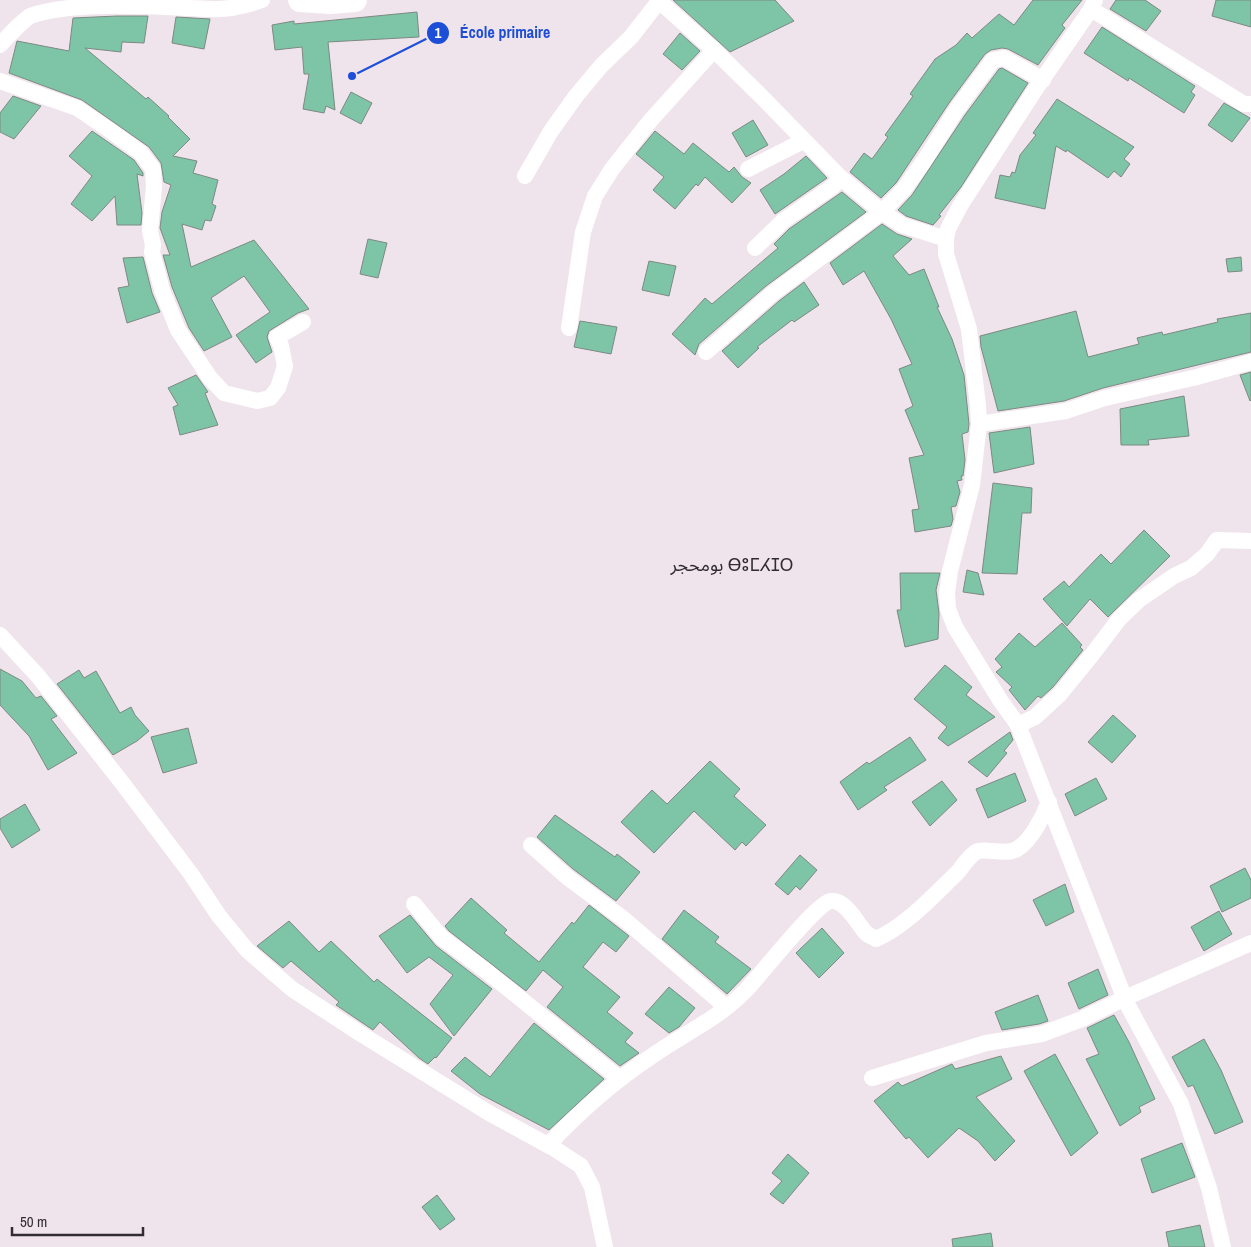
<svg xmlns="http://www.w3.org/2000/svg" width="1251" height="1247" viewBox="0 0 1251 1247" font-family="'Archivo Narrow','Noto Sans Arabic','Noto Sans Tifinagh',sans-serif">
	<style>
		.building { fill: #7ec4a7; stroke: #7d8983 }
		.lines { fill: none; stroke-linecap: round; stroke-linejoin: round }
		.street { stroke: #fff; stroke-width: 16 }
		.secondary { stroke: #fff; stroke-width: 24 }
		.labels { text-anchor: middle; stroke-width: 4.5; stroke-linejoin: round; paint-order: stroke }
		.quarter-label { font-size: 18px; fill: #302c2f; stroke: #f0e4ec }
		.leader { fill: none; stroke: #1d4ed8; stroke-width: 2 }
		.callout-dot { fill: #1d4ed8; stroke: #f0e4ec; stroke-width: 2 }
		.mark-label { font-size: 15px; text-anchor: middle; font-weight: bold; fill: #fff }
		.callout-label { font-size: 16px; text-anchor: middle; font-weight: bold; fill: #1d4ed8; stroke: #f0e4ec; stroke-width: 4.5; stroke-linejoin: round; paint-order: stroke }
	</style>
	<rect width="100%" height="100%" fill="#f0e4ec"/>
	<g class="building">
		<polygon points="673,0 775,0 794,21 730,52"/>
		<polygon points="1033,0 1082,0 1062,25 1065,28 1038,65 1008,49 1002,48 991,50 985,54 949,103 896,183 881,198 850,172 864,153 872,159 888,137 885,135 913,96 910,94 935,59 956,45 967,33 972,38 999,14 1014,25"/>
		<polygon points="1116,0 1145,0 1161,11 1146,31 1110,9"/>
		<polygon points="1216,0 1251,0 1251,27 1212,16"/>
		<polygon points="417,12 419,37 328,42 335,110 326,106 324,113 303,109 309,74 304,74 302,47 275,50 272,25 294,21 294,24"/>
		<polygon points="117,16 148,16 144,43 122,42 121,52 85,48 146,99 148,97 169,116 168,117 190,139 173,156 197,161 193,173 218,180 212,204 216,206 211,221 205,220 202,230 182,224 191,267 254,240 309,309 298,313 269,331 267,337 272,352 256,363 236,335 270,312 244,276 211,298 232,337 204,351 189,328 172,287 163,255 170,255 160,228 162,212 171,185 164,182 161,163 149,147 82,100 9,73 17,41 69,51 73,18"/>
		<polygon points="176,17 210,19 204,49 172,43"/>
		<polygon points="1102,27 1195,86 1191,92 1195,95 1184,113 1129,78 1128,81 1084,53"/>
		<polygon points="680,33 700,51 682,70 663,54"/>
		<polygon points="1002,68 1028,83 961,187 939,215 941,216 933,225 906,216 898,210 912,195 965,115 999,69"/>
		<polygon points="351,92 372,103 361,124 340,113"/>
		<polygon points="13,96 41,106 14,139 0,132 0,113"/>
		<polygon points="1057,99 1134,147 1124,159 1130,164 1121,177 1114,171 1108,178 1067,150 1066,152 1056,146 1045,209 995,198 1000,175 1010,177 1012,172 1015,173 1020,155 1036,135 1033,133"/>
		<polygon points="1224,103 1250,118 1232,142 1208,125"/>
		<polygon points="753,120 768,145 746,157 732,133"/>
		<polygon points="92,131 134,160 143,173 143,176 137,174 142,213 141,225 117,225 115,196 92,221 71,204 92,176 69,156"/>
		<polygon points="655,131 684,154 693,143 729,172 734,167 742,177 751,183 732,203 705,177 698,186 696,184 675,209 653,190 664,177 636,154"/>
		<polygon points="806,156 827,178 775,214 760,190 784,174"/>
		<polygon points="842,192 866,212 766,286 699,344 695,355 672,334 705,298 712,304 778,248 774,244 789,229"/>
		<polygon points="882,224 897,234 912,239 893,256 909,275 924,269 939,307 937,307 952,339 964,375 969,424 968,432 962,434 965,460 963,476 961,476 962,480 957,481 960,492 956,506 951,507 953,519 951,526 915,532 912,510 919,509 909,458 924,455 905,410 913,406 899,369 912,364 891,319 864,271 843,285 830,263"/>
		<polygon points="368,239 387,243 378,278 360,274"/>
		<polygon points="143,257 152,293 160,312 127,323 118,288 129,286 123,258"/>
		<polygon points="1241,257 1242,271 1228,272 1226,259"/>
		<polygon points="649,261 676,266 669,296 642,290"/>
		<polygon points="804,282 819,305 794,322 792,320 757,347 759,348 738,368 722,351 779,301"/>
		<polygon points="1076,311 1088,357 1139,344 1137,338 1162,332 1163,335 1218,322 1217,319 1251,313 1251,352 1103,388 1064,401 998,411 981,347 980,336"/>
		<polygon points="580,321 617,327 611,354 574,347"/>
		<polygon points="1251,372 1251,400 1250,401 1240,375"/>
		<polygon points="196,375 208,392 205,393 218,425 180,435 173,407 178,405 168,388"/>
		<polygon points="1184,396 1189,436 1148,440 1149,445 1121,445 1120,409"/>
		<polygon points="1030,427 1034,464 994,473 989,433"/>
		<polygon points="993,483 1032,488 1031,513 1022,513 1017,574 982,573"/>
		<polygon points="1144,530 1170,556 1108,617 1090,599 1067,626 1043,599 1064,581 1069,587 1101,554 1111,564"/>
		<polygon points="967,570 978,573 984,595 963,592"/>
		<polygon points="900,573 940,573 936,590 939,613 938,639 905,647 897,610 901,610"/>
		<polygon points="1062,623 1082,645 1080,647 1083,650 1053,687 1041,698 1038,696 1025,710 1009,690 1012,687 996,672 1002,667 995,659 1019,633 1035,647"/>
		<polygon points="945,665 972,687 966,695 995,717 948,746 938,738 947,727 914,699"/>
		<polygon points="0,669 22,681 36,698 41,696 57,716 51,719 77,753 48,770 29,736 0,705"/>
		<polygon points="79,670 84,678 96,671 120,713 131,707 135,715 149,731 137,741 113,755 57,684"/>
		<polygon points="1113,715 1136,736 1112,763 1088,742"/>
		<polygon points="188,728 197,763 163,773 151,737"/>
		<polygon points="1010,732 1013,740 1004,751 1007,753 987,777 968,762"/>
		<polygon points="910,737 926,760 884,787 887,790 858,810 840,782 867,762 869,764"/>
		<polygon points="710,761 740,789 734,796 766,825 746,846 742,842 735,850 694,811 654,853 621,822 652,790 667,804"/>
		<polygon points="1015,773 1026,801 988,818 976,789"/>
		<polygon points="1096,778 1107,799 1075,816 1065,794"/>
		<polygon points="942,781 957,800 930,826 912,802"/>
		<polygon points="25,804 40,830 12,848 0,828 0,819"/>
		<polygon points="555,815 615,857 617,854 640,872 616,901 573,869 537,837"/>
		<polygon points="800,855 817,870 800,890 796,886 788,895 775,884"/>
		<polygon points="1245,868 1251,880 1251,898 1222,912 1210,886"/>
		<polygon points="1065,884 1074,912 1046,926 1033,900"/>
		<polygon points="471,898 507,930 504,933 539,962 572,922 574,924 589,905 629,936 616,952 603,942 583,967 620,997 607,1012 633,1033 625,1042 639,1053 620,1066 547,1007 563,987 543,970 526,991 449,931 445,926"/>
		<polygon points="684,910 719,937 715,942 751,969 727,994 662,939"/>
		<polygon points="1219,911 1232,934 1204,951 1191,927"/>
		<polygon points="410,915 436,946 492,989 454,1036 430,1004 453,975 429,957 407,973 379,936"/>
		<polygon points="289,921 319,952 331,941 374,982 377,979 452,1038 436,1058 435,1057 428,1064 419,1058 380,1022 373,1030 339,1007 336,1005 339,1002 291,961 283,968 257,946"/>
		<polygon points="822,928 844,953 819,978 796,953"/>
		<polygon points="1098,969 1108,995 1079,1009 1068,983"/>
		<polygon points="669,987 695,1008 679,1027 669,1033 645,1014"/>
		<polygon points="1038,995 1048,1021 1039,1024 1002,1030 995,1012"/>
		<polygon points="1114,1015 1129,1042 1155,1099 1139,1107 1141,1112 1120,1126 1086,1059 1099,1054 1087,1028"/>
		<polygon points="534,1023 604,1079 549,1130 480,1094 451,1071 465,1057 490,1077"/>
		<polygon points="1204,1039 1221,1070 1243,1122 1215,1134 1193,1085 1188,1087 1172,1057"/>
		<polygon points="1055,1054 1098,1133 1071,1156 1024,1071"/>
		<polygon points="1001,1056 1012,1079 976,1097 1015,1141 995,1161 978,1141 959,1128 928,1158 909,1137 906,1139 874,1101 898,1082 902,1086 952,1064 955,1069"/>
		<polygon points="1182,1143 1195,1177 1152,1193 1141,1159"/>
		<polygon points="788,1154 809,1173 783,1204 770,1194 782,1181 772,1173"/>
		<polygon points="437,1195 455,1219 440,1230 422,1207"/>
		<polygon points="1200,1225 1205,1247 1169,1247 1166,1232"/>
		<polygon points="991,1233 993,1247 953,1247 952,1239"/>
	</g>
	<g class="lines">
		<g class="street">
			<polyline points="1095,0 1091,9 1035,90 960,206 948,229 946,239 946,254 969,329 978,406 979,424 972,485 950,571 947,593 948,609 955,627 1000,700 1018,725 1126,1002 1181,1104 1209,1188 1223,1247"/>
			<polyline points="1091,9 1244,104 1251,104"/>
			<path d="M 0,45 C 9,35 19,24 30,16 C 74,0 159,7 210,9 C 228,10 245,6 262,0"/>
			<polyline points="714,50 762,97 841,178 882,212 902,225 946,239"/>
			<polyline points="0,81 77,108 108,129 141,153 153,169 154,186 150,231 153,245 152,252 162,290 178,330 210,378 224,393 257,401 270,398 278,388 285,366 281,346 277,337 303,322"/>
			<polyline points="748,169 803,141"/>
			<polyline points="525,176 551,131 576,96 601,66 631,37 659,1"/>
			<polyline points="755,248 783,221 832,187 841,178"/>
			<polyline points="569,328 583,232 595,196 612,169 650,121 714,50 658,0"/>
			<polyline points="706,352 773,293 882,212 904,189 924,161 957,109 993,60 1004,58 1043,80"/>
			<polyline points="979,424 1066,411 1105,398 1197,377 1251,362"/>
			<polyline points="0,635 38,676 123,784 191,874 219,916 247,950 292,989 361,1034 489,1113 555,1149 581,1166 592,1187 605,1247"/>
			<polyline points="1018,725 1035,717 1060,694 1091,656 1120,618 1139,600 1174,576 1191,568 1207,554 1217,540 1251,541"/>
			<polyline points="531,845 567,877 625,920 726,1007"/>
			<polyline points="414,904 442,938 485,970 620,1079"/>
			<polyline points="872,1078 986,1043 1042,1034 1082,1019 1125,998 1251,943"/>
			<path d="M 548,1145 C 579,1112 614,1081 652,1056 C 683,1034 718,1019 745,991 C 760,976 816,903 831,901 C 846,899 858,925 866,933 C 869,936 873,937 876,939 C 905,927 935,894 958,872 C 963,866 969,856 976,852 C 984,847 1005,856 1017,849 C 1031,841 1043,817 1049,802"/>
		</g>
		<polyline class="secondary" points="300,0 330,2 355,0"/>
	</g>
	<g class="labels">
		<g class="quarter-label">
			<text x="732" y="571">بومحجر ⴱⵓⵎⵃⵊⵔ</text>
		</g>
	</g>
	<path class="leader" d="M352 76L438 33"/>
	<g class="callout-dot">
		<circle cx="352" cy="76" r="5"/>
		<circle cx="438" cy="33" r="12"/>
	</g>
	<g class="mark-label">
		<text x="438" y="38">1</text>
	</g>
	<g class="callout-label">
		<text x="505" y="38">École primaire</text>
	</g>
	<path d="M12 1227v8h131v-8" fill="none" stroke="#302c2f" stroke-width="2.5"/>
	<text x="20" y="1227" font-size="15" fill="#302c2f" stroke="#f0e4ec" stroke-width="4" paint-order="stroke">50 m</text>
</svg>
